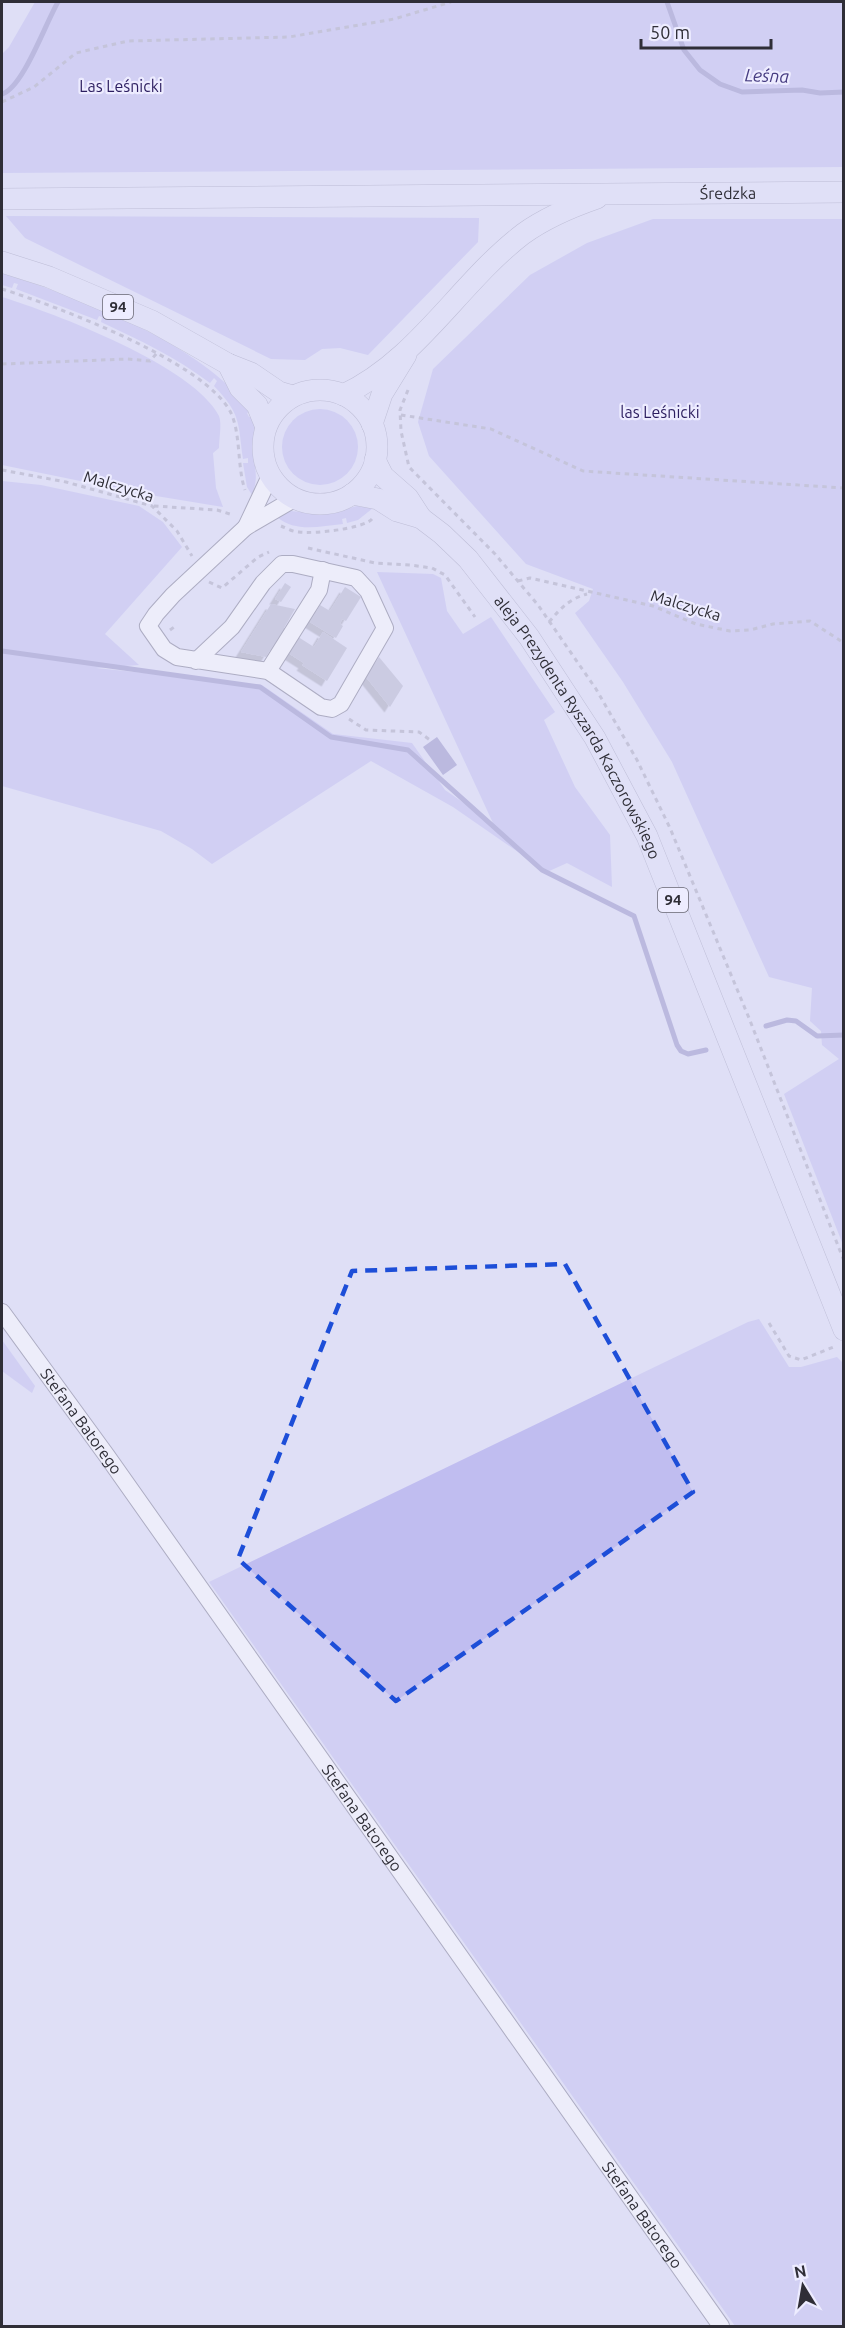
<svg xmlns="http://www.w3.org/2000/svg" width="845" height="2328" viewBox="0 0 845 2328" font-family="Ubuntu,sans-serif">
	<style>
		.green { fill: #c0bdf0 }
		.water { fill: #908cc3 }
		.lines { fill: none; stroke-linecap: round; stroke-linejoin: round }
		.stream { stroke: #908cc3; stroke-width: 5 }
		.building { fill: #b4b4ca; filter: url(#shadow) }
		.minor-casing { stroke: #727185; stroke-width: 18 }
		.major-casing { stroke: #9897b2; stroke-width: 22 }
		.path { stroke: #a6a5b8; stroke-width: 3; stroke-dasharray: 4.5 4.5; stroke-linecap: butt }
		.minor { stroke: #fff; stroke-width: 16 }
		.major { stroke: #e3e3f8; stroke-width: 21 }
		.marked { fill: none; stroke: #1d4ed8; stroke-width: 4.5; stroke-dasharray: 12 8; stroke-linejoin: round }
		.labels { text-anchor: middle; stroke-width: 4.5; stroke-linejoin: round; paint-order: stroke }
		.shield { fill: #edecff; stroke: #686773; stroke-width: 1.5 }
		.shield-label { font-size: 15px; font-weight: bold; fill: #2f2e37 }
		.park-label { font-size: 16px; fill: #2c1e60; stroke: #edecff }
		.street-label { font-size: 16px; fill: #2f2e37; stroke: #edecff }
		.water-label { font-size: 18px; font-style: italic; fill: #473d82; stroke: #edecff }
	</style>
	<defs>
		<filter id="shadow"><feDropShadow dx="-5.5" dy="5.5" stdDeviation="0" flood-color="#0004"/></filter>
	</defs>
	<rect width="100%" height="100%" fill="#dfdff6"/>
	<g class="green">
		<polygon points="35,2 843,2 843,167 2,173 2,54 9,47"/>
		<polygon points="6,216 479,218 479,219 478,242 368,355 340,348 322,349 305,360 271,359 25,238"/>
		<polygon points="653,219 843,219 843,1245 784,1094 839,1059 822,1045 821,1031 810,1021 812,988 769,977 672,762 623,682 575,613 589,601 593,589 526,564 429,456 418,422 433,369 530,275 587,243"/>
		<path d="M 2,273 C 85,300 197,341 252,411 L 247,413 L 249,417 L 254,416 C 256,427 253,435 253,446 C 253,465 260,475 252,495 L 247,487 L 243,463 L 248,463 L 248,458 L 243,459 C 238,422 241,414 214,386 L 217,381 L 214,378 L 210,383 C 176,357 139,340 101,322 L 102,317 L 99,316 L 97,320 L 16,289 L 18,284 L 14,283 L 12,288 L 2,285 Z"/>
		<path d="M 2,297 C 54,313 194,366 219,416 C 222,424 219,439 219,448 L 213,453 L 216,488 L 223,507 L 144,494 L 2,465 Z"/>
		<circle cx="320" cy="447" r="38"/>
		<polygon points="2,481 41,485 139,506 163,522 182,547 105,634 139,665 96,668 262,685 333,734 412,743 445,790 493,823 377,572 433,574 441,578 447,611 463,634 491,617 555,712 544,720 575,787 610,835 612,887 567,863 547,872 453,807 371,761 212,864 192,849 161,831 2,786"/>
		<path d="M 357,506 L 373,508 L 358,520 L 347,523 L 346,518 L 342,519 L 343,524 C 320,526 296,533 277,517 L 290,511 L 327,514 Z"/>
		<polygon points="759,1319 789,1367 801,1367 837,1357 843,1363 843,2326 735,2326 209,1582 748,1322"/>
		<polygon points="2,1340 35,1386 32,1393 2,1371"/>
	</g>
	<polygon class="water" points="437,737 457,765 443,775 423,747"/>
	<g class="lines">
		<g class="stream">
			<polyline points="667,2 684,50 700,70 720,84 742,92 802,90 820,93 844,92"/>
			<path d="M 2,94 C 23,88 46,22 58,2"/>
			<polyline points="2,651 260,687 331,737 408,750 542,870 634,916 677,1045 681,1051 688,1054 706,1050"/>
			<polyline points="766,1026 787,1020 796,1021 817,1036 844,1035"/>
		</g>
	</g>
	<g class="building">
		<polygon points="285,583 291,587 281,602 275,599"/>
		<polygon points="345,587 361,597 346,621 342,619 340,624 343,626 336,638 310,622 320,605 330,611"/>
		<polygon points="271,604 295,609 284,628 314,647 323,632 347,648 327,681 302,665 304,663 274,644 266,657 241,652"/>
		<polygon points="379,657 403,686 390,707 366,677"/>
	</g>
	<g class="lines">
		<g class="minor-casing">
			<g id="minor">
				<polyline points="246,527 270,476"/>
				<polyline points="196,661 232,627 263,583 282,564 293,564 356,578 368,591 385,628 341,704 332,709 321,707 268,671 177,657 164,649 148,626 156,614 173,595 246,527 294,499"/>
				<polyline points="268,671 319,590 323,570"/>
				<path id="s1" d="M 2,1312 L 107,1456 L 721,2326"/>
			</g>
		</g>
		<g class="major-casing">
			<g id="major">
				<path id="s2" d="M 2,199 L 844,192"/>
				<polyline points="2,262 49,277 152,321 228,364 251,373 279,392 293,396"/>
				<polyline points="228,364 240,388 257,405 266,427"/>
				<circle cx="320" cy="447" r="57"/>
				<path d="M 343,395 C 418,360 459,283 523,234 C 545,218 571,207 597,198"/>
				<polyline points="372,424 382,394 406,355"/>
				<polyline points="375,460 383,476 408,498 421,518"/>
				<path id="s3" d="M 352,494 L 378,499 L 397,511 L 421,518 L 442,534 L 468,559 L 529,637 L 595,738 L 647,836 L 844,1330"/>
			</g>
		</g>
		<g class="path">
			<polyline points="2,102 34,87 76,53 128,41 289,37 394,19 451,2"/>
			<path d="M 2,289 C 56,306 206,362 231,413 C 241,435 237,467 245,490"/>
			<polyline points="2,364 127,359 150,361 157,353"/>
			<polyline points="408,390 400,410 401,431 409,467 495,554 538,605 596,689 637,760 670,828 749,1018 844,1261"/>
			<polyline points="401,415 491,429 583,471 844,488"/>
			<polyline points="2,470 66,482 152,506 177,531 192,556"/>
			<polyline points="154,506 217,510 233,515"/>
			<path d="M 281,526 C 286,528 293,532 299,532 C 313,534 363,529 372,519"/>
			<polyline points="308,548 375,563 410,565 432,568 445,575 475,617"/>
			<polyline points="518,581 530,578 653,606 696,624 730,631 750,630 773,624 810,621 844,643"/>
			<polyline points="209,582 222,588 258,557 269,552"/>
			<path d="M 549,622 C 561,608 569,599 587,594"/>
			<polyline points="170,630 177,625"/>
			<polyline points="349,719 366,730 419,732 430,740"/>
			<polyline points="769,1323 789,1356 801,1360 836,1346"/>
		</g>
		<use href="#minor" class="minor"/>
		<use href="#major" class="major"/>
	</g>
	<path d="M0 0H845V2328H0ZM 565,1264 L 693,1492 L 396,1701 L 238,1559 L 352,1271 Z" fill="#dfdff6" fill-opacity=".55" fill-rule="evenodd"/>
	<path class="marked" d="M 565,1264 L 693,1492 L 396,1701 L 238,1559 L 352,1271 Z"/>
	<g class="labels">
		<g class="shield">
			<rect x="103" y="295" width="30" height="24" rx="4.5"/>
			<rect x="658" y="888" width="30" height="24" rx="4.5"/>
		</g>
		<g class="shield-label">
			<text x="118" y="312">94</text>
			<text x="673" y="905">94</text>
		</g>
		<g class="park-label">
			<text x="121" y="92">Las Leśnicki</text>
			<text x="660" y="418">las Leśnicki</text>
		</g>
		<g class="street-label">
			<text dy="6" stroke="none"><textPath href="#s2" startOffset="726">Średzka</textPath></text>
			<text transform="translate(119 486) rotate(17)" y="6">Malczycka</text>
			<text transform="translate(686 605) rotate(17)" y="6">Malczycka</text>
			<text dy="6" stroke="none"><textPath href="#s3" startOffset="338">aleja Prezydenta Ryszarda Kaczorowskiego</textPath></text>
			<text dy="6" stroke="none"><textPath href="#s1" startOffset="135">Stefana Batorego</textPath></text>
			<text dy="6" stroke="none"><textPath href="#s1" startOffset="621">Stefana Batorego</textPath></text>
			<text dy="6" stroke="none"><textPath href="#s1" startOffset="1107">Stefana Batorego</textPath></text>
		</g>
		<g class="water-label">
			<text transform="translate(767 76) rotate(2)" y="6">Leśna</text>
		</g>
	</g>
	<rect width="845" height="2328" fill="none" stroke="#2f2e37" stroke-width="6"/>
	<g transform="translate(803 2286) rotate(349)" stroke="#edecff" stroke-width="4.5" paint-order="stroke">
	<path d="M0-4.5L10 22L0 15L-10 22Z" fill="#2f2e37"/>
	<text y="-9" font-size="16" font-weight="bold" text-anchor="middle" fill="#2f2e37">N</text>
	</g>
	<path d="M641 39v9h130v-9" fill="none" stroke="#2f2e37" stroke-width="3"/>
	<text x="650" y="39" font-size="18" fill="#2f2e37" stroke="#edecff" stroke-width="4.5" paint-order="stroke">50 m</text>
</svg>
